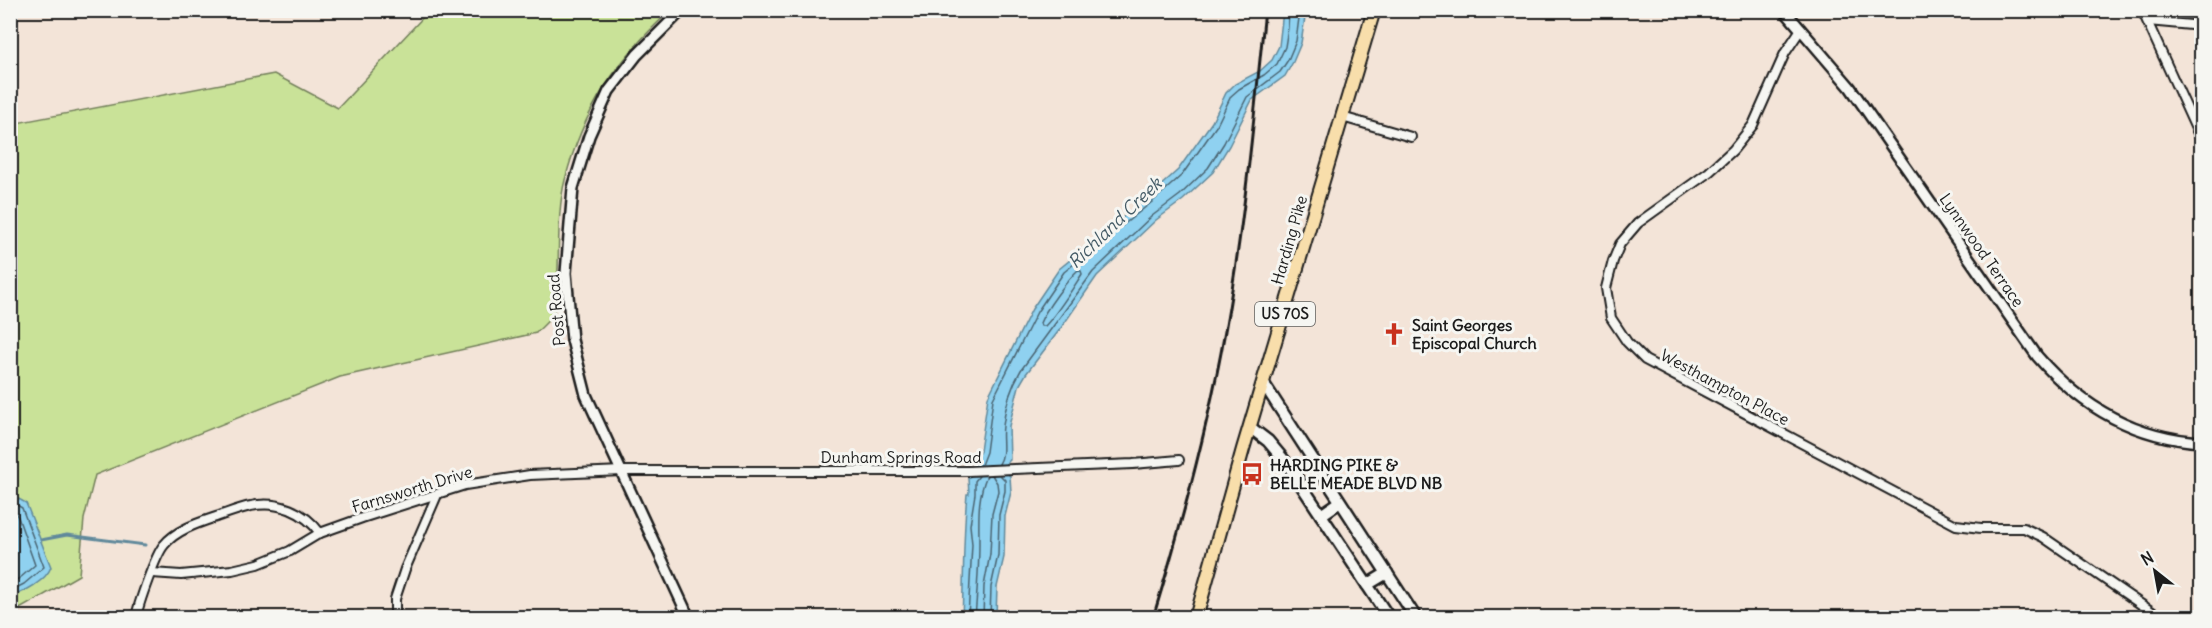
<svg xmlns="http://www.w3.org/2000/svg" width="2212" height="628" viewBox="0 0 2212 628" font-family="Delius,sans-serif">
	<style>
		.green { fill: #c9e298; stroke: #727f5a; stroke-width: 1.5 }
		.water { fill: #8fd1f0; stroke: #61899b; stroke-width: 1.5 }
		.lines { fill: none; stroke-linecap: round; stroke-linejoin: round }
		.shore { stroke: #4a6471; stroke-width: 1.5 }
		.stream { stroke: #61899b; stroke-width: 3 }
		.minor-casing { stroke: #1c1c1c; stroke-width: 12 }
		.tertiary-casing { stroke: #1c1c1c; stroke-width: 14 }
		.secondary-casing { stroke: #1c1c1c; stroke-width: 15 }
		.primary-casing { stroke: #1c1c1c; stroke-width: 16 }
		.minor { stroke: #f6f6f2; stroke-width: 8 }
		.tertiary { stroke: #f6f6f2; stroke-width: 9 }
		.secondary { stroke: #f6f6f2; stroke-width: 10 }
		.primary { stroke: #f8deab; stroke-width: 12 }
		.rail { stroke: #1c1c1c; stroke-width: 3 }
		.labels { text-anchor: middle; stroke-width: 6; stroke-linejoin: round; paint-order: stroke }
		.shield { fill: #f6f6f2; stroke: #5d5d5c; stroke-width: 1.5 }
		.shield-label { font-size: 15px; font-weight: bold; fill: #1c1c1c }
		.street-label { font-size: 16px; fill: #1c1c1c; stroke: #f6f6f2 }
		.poi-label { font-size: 16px; font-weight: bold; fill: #1c1c1c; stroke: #f6f6f2; text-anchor: start }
		.water-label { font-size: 18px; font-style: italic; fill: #445b66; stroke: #f6f6f2 }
	</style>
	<rect width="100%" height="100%" fill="#f3e4d8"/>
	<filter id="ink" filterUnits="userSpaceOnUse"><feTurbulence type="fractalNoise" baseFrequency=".0167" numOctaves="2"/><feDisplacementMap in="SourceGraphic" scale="12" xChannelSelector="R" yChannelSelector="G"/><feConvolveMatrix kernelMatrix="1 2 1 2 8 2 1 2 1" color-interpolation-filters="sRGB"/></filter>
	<g filter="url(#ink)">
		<path class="green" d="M 429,11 L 670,11 C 617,59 583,110 565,180 C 558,207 559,239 558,267 C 557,281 558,298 554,312 C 551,320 541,327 536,333 L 340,377 L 95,475 L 84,519 L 79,575 L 11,614 L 11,124 L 274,74 L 338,108 Z"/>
		<g class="water">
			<path d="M 1283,11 L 1306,11 L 1301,43 L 1293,62 L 1285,76 L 1252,100 L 1229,146 L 1213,172 L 1183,200 L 1156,220 L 1097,276 L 1061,328 L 1026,374 L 1019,386 L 1009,426 L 1010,460 L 1005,465 L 1005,472 L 1010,476 L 1011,492 L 1005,516 L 1004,557 L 997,587 L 996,617 L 962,618 C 964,576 963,535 967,494 L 969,494 L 968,478 L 974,473 L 975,461 L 980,451 L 988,397 L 1032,309 L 1059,269 L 1148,197 L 1178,170 L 1212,122 L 1226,93 L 1235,84 L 1260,71 L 1272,60 L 1279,46 Z"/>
			<path d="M 15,497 L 26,503 L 51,567 C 46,581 24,592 11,597 L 10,498 Z"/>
		</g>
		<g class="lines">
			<g class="shore">
				<path d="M 1078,270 L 1081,271 L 1082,274 C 1071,291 1059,311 1045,326 L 1041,326 L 1040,323 C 1045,310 1068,279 1078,270 Z"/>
				<path d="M 999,464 C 1006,453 1001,440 1003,426 C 1005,407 1011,387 1021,370 L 1093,272 L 1152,216 L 1180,195 L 1208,168 L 1224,143 L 1247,97 L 1280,72 L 1288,60 L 1296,41 L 1300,10"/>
				<polyline points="981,465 986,452 993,399 1037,312 1064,272 1152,202 1182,175 1217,125 1231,96 1239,89 1264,75 1277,64 1285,47 1288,28 1289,10"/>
				<polyline points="10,503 15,504 22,508 44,567 24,584 10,591"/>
				<polyline points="10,511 15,512 18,517 35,565 20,578 10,583"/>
				<polyline points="968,618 972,544 970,525 975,494 975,481 979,476"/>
				<path d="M 975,618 C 977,593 979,568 979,543 C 979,518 977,498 987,475"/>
				<polyline points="983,618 984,586 990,554 992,514 998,491 997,483 992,475"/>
				<polyline points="990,618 991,587 998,555 999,515 1005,491 1005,480 1000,475"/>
			</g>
			<polyline class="stream" points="41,540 67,535 145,545"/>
			<g class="minor-casing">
				<g id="minor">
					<polyline points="2142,10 2202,142"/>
					<polyline points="2148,21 2202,26"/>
					<polyline points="1801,29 1785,53 1753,125 1733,150 1709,172 1638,223 1620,244 1613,261 1606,288 1611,318 1627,342 1645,360 1956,525 1981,528 2024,528 2043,537 2161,618"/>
					<polyline points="1342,117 1411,137"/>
					<polyline points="152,573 181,575 232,570 258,564 290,551 320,533 362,518 465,485 530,475 622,471 968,471 1133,464 1179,460"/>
					<path d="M 136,618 C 138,605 156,554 164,545 C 176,530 198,523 216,517 C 228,513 240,508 251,506 C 278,500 305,512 320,533"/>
					<polyline points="395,618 395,599 405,569 437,495"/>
				</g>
			</g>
			<g class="tertiary-casing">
				<g id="tertiary">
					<polyline points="682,10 637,55 609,91 589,136 573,188 566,273 572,340 586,395 689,618"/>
					<path d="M 1784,10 L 1850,87 L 2037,356 C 2080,406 2135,438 2202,442"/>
				</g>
			</g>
			<g class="secondary-casing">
				<g id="secondary">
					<polyline points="1264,384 1416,618"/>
					<polyline points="1251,428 1268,441 1288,465 1389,618"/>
					<polyline points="1321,515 1340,502"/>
					<polyline points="1367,585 1387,573"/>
				</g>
			</g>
			<g class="primary-casing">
				<polyline id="primary" points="1196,618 1243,449 1374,10"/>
			</g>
			<use href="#minor" class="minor"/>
			<use href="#tertiary" class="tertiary"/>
			<use href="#secondary" class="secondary"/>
			<use href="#primary" class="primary"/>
			<path class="rail" d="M 1153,618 C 1182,523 1208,428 1225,331 C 1244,225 1254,118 1265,10"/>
		</g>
	</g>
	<defs>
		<g id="church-bare" transform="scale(1.8)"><path d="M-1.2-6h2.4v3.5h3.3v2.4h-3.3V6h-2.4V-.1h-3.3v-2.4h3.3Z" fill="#c8321e" stroke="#f6f6f2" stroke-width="2.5" paint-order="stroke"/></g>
		<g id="bus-bare" transform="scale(1.8)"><path d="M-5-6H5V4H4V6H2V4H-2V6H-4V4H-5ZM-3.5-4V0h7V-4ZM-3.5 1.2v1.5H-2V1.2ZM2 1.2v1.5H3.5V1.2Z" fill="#c8321e" stroke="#f6f6f2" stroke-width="2.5" paint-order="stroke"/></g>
	</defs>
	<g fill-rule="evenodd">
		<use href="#church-bare" x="1394" y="334"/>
		<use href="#bus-bare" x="1252" y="474"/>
	</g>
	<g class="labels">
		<rect class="shield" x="1255" y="302" width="60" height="24" rx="4.5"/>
		<g class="shield-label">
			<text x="1285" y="319">US 70S</text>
		</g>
		<g class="street-label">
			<text transform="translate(1289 240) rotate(-74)" y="6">Harding Pike</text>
			<text transform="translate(1982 250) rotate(55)" y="6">Lynnwood Terrace</text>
			<text transform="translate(556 310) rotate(-95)" y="6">Post Road</text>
			<text transform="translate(1725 387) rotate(28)" y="6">Westhampton Place</text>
			<text x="901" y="463">Dunham Springs Road</text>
			<text transform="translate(412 489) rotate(-17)" y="6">Farnsworth Drive</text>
		</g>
		<g class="poi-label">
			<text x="1412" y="331">Saint Georges<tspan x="1412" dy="18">Episcopal Church</tspan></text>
			<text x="1270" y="471">HARDING PIKE &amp;<tspan x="1270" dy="18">BELLE MEADE BLVD NB</tspan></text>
		</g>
		<g class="water-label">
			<text transform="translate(1115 223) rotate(-44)" y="6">Richland Creek</text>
		</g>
	</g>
	<rect width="2212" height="628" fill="none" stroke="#f6f6f2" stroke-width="36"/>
	<rect x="18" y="18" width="2176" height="592" fill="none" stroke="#1c1c1c" stroke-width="2" filter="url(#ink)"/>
	<g transform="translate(2155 571) rotate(329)" stroke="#f6f6f2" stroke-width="4.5" paint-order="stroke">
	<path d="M0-4.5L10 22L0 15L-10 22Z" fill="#1c1c1c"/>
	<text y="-9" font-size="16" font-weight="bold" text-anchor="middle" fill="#1c1c1c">N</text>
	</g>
</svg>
